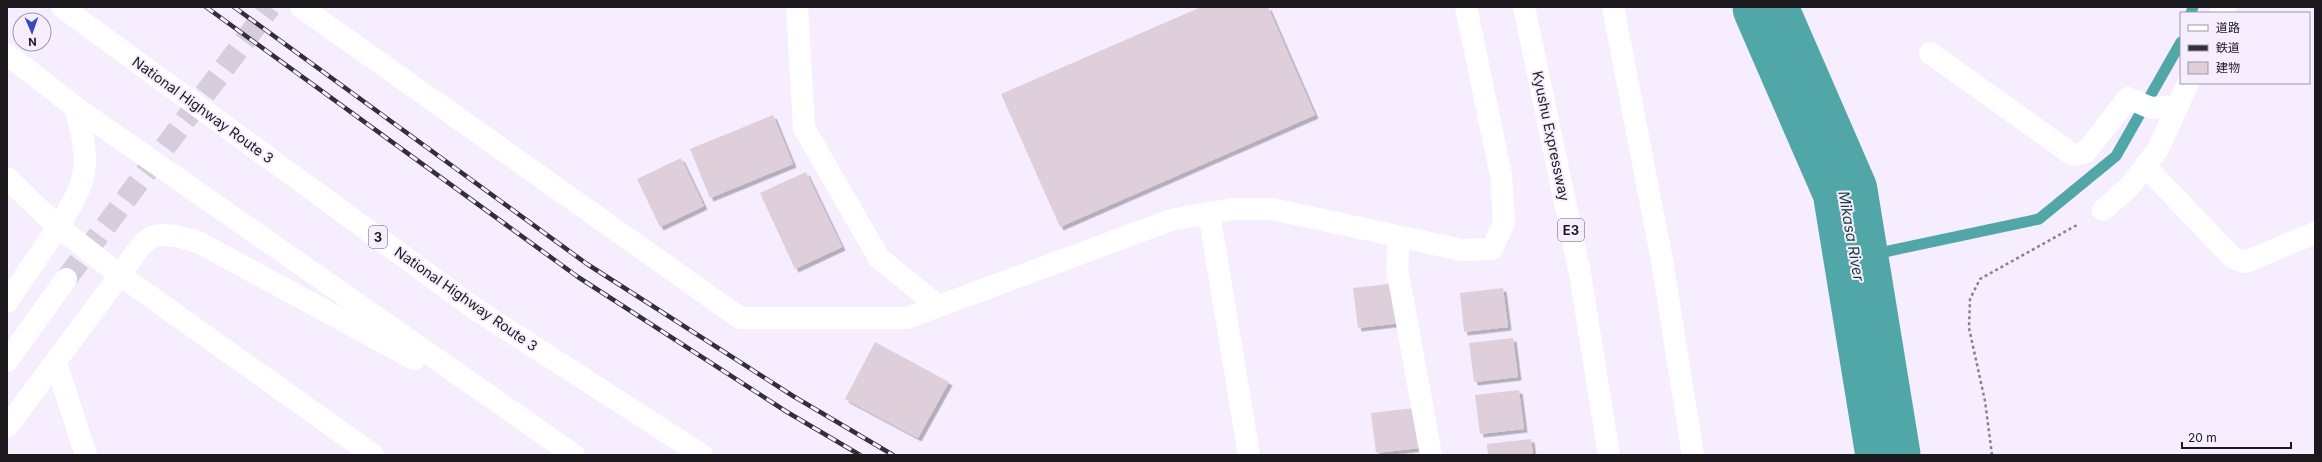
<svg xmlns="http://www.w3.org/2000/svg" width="2322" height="462" viewBox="0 0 2322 462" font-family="Inter,'Noto Sans JP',sans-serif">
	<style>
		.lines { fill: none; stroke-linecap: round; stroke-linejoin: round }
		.stream { stroke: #51a7a7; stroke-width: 11 }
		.river { stroke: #51a7a7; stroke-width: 65 }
		.building { fill: #dfcfda; filter: url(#shadow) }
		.minor-tunnel { stroke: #d5cddc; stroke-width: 22; stroke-dasharray: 22 11; stroke-linecap: butt }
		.path { stroke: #87818c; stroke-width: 2.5; stroke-dasharray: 3 3; stroke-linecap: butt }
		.minor { stroke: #fff; stroke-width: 22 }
		.highway { stroke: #fff; stroke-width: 22 }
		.rail-casing { stroke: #332f36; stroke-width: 4.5 }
		.rail { stroke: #f6edfe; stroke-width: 3; stroke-dasharray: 9; stroke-linecap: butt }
		.labels { text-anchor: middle; stroke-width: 4; stroke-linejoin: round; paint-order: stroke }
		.shield { fill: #f6edfe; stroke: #5d5961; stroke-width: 1 }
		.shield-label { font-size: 13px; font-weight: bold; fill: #1c191e }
		.street-label { font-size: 14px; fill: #1c191e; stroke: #f6edfe }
		.water-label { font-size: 15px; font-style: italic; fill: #173f3f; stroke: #f6edfe }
	</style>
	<defs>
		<filter id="shadow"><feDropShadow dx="3.5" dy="3.5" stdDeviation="0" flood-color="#0004"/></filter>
	</defs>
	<rect width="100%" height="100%" fill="#f6edfe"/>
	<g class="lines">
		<g class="stream">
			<polyline points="2191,13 2193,7"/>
			<polyline points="1856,258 2039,219 2116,156 2181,42"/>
		</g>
		<polyline class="river" points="1765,7 1845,191 1888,455"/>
	</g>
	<g class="building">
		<polygon points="1201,7 1268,7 1315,115 1060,227 1001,94"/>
		<polygon points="773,115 793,164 710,198 690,149"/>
		<polygon points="681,158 704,206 660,227 637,179"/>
		<polygon points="806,172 842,247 795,269 760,193"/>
		<polygon points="1397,283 1401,323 1358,328 1353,288"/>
		<polygon points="1503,288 1508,327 1464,332 1460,293"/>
		<polygon points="1513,338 1518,377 1474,382 1469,343"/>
		<polygon points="875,342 949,382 918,438 845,399"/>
		<polygon points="1519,390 1524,429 1480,434 1475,395"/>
		<polygon points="1415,408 1420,448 1376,453 1371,413"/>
		<polygon points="1531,439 1533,455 1488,455 1487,444"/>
	</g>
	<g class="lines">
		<polyline class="minor-tunnel" points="66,279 270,7"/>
		<polyline class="path" points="1992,455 1985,401 1969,328 1970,299 1980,279 2077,225"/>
		<g class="minor">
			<polyline points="301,7 740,318 907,318 1171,220 1232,209 1272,209 1462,250 1492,249 1504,223 1501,175 1466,7"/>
			<polyline points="797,7 804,128 879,258 937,305"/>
			<polyline points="2221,13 2225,7"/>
			<polyline points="1930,53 2073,155 2085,153 2128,98 2151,108 2178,106"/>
			<polyline points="2145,166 2233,258 2245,262 2315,233"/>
			<polyline points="7,178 58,227 120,275 373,455"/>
			<polyline points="2103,210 2131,185 2158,149 2188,83"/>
			<polyline points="1209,213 1249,455"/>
			<polyline points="1399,237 1397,268 1431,455"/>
			<polyline points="7,302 58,227"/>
			<polyline points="7,361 66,279"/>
			<polyline points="56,363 86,455"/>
			<polyline points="7,427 120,275"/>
		</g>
		<g class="highway">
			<polyline points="62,7 477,310 702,455"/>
			<polyline points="1524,7 1580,274 1609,455"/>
			<polyline points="1613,7 1662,261 1693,455"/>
			<polyline points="7,54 75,107 574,455"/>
			<path d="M 58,227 C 91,175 90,165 75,107"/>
			<path d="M 120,275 C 149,235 147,227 198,242 L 414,359"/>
		</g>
		<g class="rail-casing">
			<g id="rail">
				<polyline points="206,7 578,277 787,412 860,455"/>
				<polyline points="234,7 587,264 793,396 893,455"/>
			</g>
		</g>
		<use href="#rail" class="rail"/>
	</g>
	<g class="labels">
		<g class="shield">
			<rect x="1558" y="219" width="26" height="22" rx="3"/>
			<rect x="369" y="226" width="18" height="22" rx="3"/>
		</g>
		<g class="shield-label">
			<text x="1571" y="235">E3</text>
			<text x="378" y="242">3</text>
		</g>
		<g class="street-label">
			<text transform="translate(203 110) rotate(36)" y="5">National Highway Route 3</text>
			<text transform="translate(1551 136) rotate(78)" y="5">Kyushu Expressway</text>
			<text transform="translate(466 299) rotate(35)" y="5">National Highway Route 3</text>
		</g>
		<g class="water-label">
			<text transform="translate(1851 236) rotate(80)" y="5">Mikasa River</text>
		</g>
	</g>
	<rect width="2322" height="462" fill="none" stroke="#1c191e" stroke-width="16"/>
	<rect x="2180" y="12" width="130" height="72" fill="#f6edfe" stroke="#9f98a4"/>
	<rect x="2188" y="25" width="20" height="6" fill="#ffffff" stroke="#9f98a4"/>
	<text x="2216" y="32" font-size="12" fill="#1c191e">道路</text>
	<rect x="2188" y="45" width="20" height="6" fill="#332f36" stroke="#9f98a4"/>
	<text x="2216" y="52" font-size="12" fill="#1c191e">鉄道</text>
	<rect x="2188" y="62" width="20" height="12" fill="#dfcfda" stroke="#9f98a4"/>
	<text x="2216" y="72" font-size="12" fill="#1c191e">建物</text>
	<g transform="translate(32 32) rotate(178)"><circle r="19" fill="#f6edfe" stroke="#9f98a4"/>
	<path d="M0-3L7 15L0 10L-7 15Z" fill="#3d47bb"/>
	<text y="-6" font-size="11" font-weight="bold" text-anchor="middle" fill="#1c191e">N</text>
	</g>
	<path d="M2182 442v6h109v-6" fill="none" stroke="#1c191e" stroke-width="2"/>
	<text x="2188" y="442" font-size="12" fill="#1c191e" stroke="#f6edfe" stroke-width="3" paint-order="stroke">20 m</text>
</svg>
